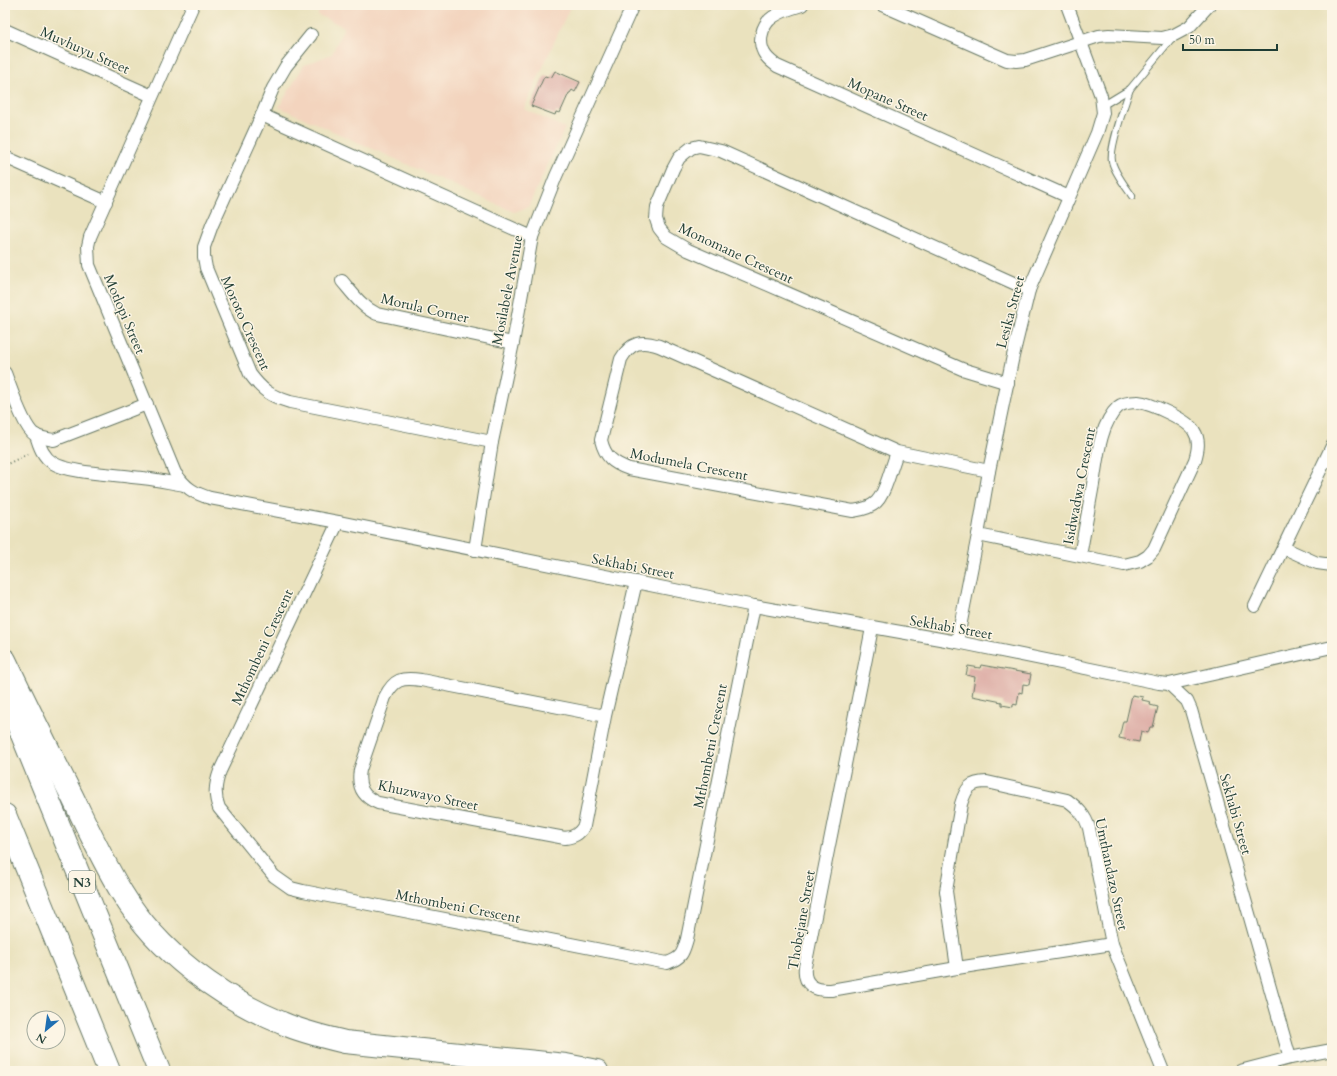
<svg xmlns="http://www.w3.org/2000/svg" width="1337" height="1076" viewBox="0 0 1337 1076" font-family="Cardo,serif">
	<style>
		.built { fill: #f3d4be }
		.building { fill: #dba9a2 }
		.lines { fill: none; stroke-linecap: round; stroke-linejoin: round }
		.service-casing { stroke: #667764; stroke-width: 8 }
		.minor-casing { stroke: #667764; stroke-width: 14 }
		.motorway-casing { stroke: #667764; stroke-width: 24 }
		.path { stroke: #667764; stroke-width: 2; stroke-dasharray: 1 3; stroke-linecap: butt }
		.service { stroke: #fff; stroke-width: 6 }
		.minor { stroke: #fff; stroke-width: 12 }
		.motorway { stroke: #fff; stroke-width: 22 }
		.labels { text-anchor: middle; stroke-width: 3; stroke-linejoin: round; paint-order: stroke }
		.shield { fill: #fcf5e5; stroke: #617469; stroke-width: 1 }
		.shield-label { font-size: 13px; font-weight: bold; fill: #1f3d34 }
		.street-label { font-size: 14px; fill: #1f3d34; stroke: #fcf5e5 }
	</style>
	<rect width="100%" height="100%" fill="#fcf5e5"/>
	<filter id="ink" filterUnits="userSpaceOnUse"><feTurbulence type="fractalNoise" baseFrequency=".025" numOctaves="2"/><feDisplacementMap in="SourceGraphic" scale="8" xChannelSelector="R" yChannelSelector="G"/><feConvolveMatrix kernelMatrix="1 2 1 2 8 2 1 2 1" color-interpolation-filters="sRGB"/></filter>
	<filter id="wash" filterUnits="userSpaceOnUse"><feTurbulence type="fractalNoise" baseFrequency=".012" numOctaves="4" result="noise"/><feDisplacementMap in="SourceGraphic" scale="16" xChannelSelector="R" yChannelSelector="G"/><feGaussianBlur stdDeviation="0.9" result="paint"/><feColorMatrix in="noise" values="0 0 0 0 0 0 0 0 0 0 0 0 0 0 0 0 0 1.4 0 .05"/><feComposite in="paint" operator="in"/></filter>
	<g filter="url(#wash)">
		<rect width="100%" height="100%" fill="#eae2be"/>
		<polygon class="built" points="305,5 571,5 524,109 565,128 528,207 514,212 279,107 304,65 332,54 344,27 318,15 319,11"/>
		<g id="blocks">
			<g class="building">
				<polygon points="555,71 580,82 575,92 572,90 570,93 569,93 560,113 556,112 555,115 531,106 543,79 545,76 551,78"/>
				<polygon points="981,665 1031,674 1029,685 1023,684 1022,693 1019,692 1017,705 1013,704 1013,707 1002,705 1002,702 972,696 975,677 966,675 968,666 980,668"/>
				<polygon points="1132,695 1143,697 1142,700 1151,702 1150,705 1158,707 1153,727 1150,727 1148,733 1141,731 1139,742 1119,738 1123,721 1126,721"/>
			</g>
		</g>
	</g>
	<g filter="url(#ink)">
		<use href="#blocks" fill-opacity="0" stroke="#667764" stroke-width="1"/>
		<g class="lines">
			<g class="service-casing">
				<g id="service">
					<path d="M 1130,89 C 1125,104 1109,148 1112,161 C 1114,172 1126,187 1132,196"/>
					<polyline points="1102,106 1130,89 1172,38"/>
				</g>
			</g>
			<g class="minor-casing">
				<g id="minor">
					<path d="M 193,5 L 90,237 L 88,246 L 89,265 L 175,473 C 186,488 193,493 210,498 L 338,522 L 754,606 L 957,642 L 1159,683 L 1169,684 L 1187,701 L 1191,710 L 1290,1058"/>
					<path d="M 802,5 C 792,8 781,11 773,17 C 761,25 757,44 766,56 C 769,60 773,63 777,66 L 1069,197"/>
					<polyline points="882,5 1007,60 1016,61 1025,60 1099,36 1109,35 1162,38 1174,35 1189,27 1209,5"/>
					<polyline points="5,30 152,96"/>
					<path d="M 311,35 L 286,66 L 273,88 L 262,115 L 212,225 L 204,247 L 204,257 L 206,268 L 250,374 C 262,390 270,396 290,402 L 492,442"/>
					<polyline points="262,115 532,237"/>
					<polyline points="5,157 106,202"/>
					<path d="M 342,281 C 353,294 362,307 377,314 L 513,343"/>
					<path d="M 5,373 C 11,388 23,427 35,435 C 41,438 48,439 54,440 L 147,404"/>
					<polyline points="1008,383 962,369 688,250 666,237 659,228 656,219 657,207 673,169 679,158 686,152 691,148 699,146 721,151 1029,290"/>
					<path d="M 36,435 C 39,446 43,457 53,463 C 69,473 113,474 132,477 C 150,478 167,482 184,485"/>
					<path d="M 897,452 C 894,461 891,470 888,479 C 881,500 876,508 853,511 L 629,469 C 613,463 605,457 601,440 L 621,359 C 631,342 641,340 659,346 L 897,452 L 989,471"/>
					<path d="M 338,522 L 220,771 C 215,785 214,795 219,808 L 274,876 L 291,888 L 303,891 L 667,963 C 682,958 683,953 687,939 L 754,606"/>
					<path d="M 978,535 L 1124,565 L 1140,561 L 1148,556 L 1154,549 L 1195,460 C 1198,450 1200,440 1194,431 C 1188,420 1150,403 1138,402 C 1132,402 1123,403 1118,407 C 1098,426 1097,465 1092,490 C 1088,512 1084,534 1080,556"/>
					<polyline points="1284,548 1317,563 1332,565"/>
					<polyline points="475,550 492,442 513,343 532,237 556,176 633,5"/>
					<polyline points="1255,606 1332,446"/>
					<path d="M 872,628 L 805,967 C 803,985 815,991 831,990 L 957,968 L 1112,944"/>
					<polyline points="957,642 978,535 989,471 1013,356 1029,290 1097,133 1103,113 1101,96 1067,5"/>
					<polyline points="1169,684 1332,647"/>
					<path d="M 605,716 L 421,680 C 402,677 394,679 385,697 L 360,770 C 357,787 363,797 378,803 L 565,838 C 574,837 579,834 584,826 L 605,716 L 636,582"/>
					<path d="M 957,968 L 946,891 L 961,804 C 966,788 970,782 987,782 L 1067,800 C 1078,808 1085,815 1089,828 L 1112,944 L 1163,1071"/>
					<polyline points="1240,1071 1290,1058 1332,1050"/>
				</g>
			</g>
			<g class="motorway-casing">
				<g id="motorway">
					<path d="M 5,660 C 27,706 49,751 72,796 C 88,829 103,862 122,893 C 158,952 219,997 282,1023 C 302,1032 324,1037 345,1042 L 566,1065 L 597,1071"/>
					<polyline points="5,693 159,1071"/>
					<polyline points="5,815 109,1071"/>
				</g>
			</g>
			<polyline class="path" points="5,465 30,453"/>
			<use href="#service" class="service"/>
			<use href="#minor" class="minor"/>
			<use href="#motorway" class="motorway"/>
		</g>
	</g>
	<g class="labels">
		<rect class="shield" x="69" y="871" width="26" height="22" rx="3"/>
		<g class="shield-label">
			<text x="82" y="887">N3</text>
		</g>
		<g class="street-label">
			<text transform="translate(85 50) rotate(24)" y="5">Muvhuyu Street</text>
			<text transform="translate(888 99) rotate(24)" y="5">Mopane Street</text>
			<text transform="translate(736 253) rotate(25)" y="5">Monomane Crescent</text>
			<text transform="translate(507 290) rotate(-79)" y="5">Mosilabele Avenue</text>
			<text transform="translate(425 308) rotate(13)" y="5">Morula Corner</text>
			<text transform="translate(1010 312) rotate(-75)" y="5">Lesika Street</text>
			<text transform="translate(125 314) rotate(67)" y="5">Motlopi Street</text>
			<text transform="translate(246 323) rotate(66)" y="5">Moroto Crescent</text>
			<text transform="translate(689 464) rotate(11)" y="5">Modumela Crescent</text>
			<text transform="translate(1079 486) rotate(-79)" y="5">Isidwadwa Crescent</text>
			<text transform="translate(633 566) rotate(11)" y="5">Sekhabi Street</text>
			<text transform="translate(951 627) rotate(10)" y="5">Sekhabi Street</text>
			<text transform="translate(262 647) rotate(-65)" y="5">Mthombeni Crescent</text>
			<text transform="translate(710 746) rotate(-79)" y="5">Mthombeni Crescent</text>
			<text transform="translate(428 795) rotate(12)" y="5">Khuzwayo Street</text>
			<text transform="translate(1236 814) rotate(74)" y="5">Sekhabi Street</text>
			<text transform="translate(1112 874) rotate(78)" y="5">Umthandazo Street</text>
			<text transform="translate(458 906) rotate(11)" y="5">Mthombeni Crescent</text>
			<text transform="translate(801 920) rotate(-80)" y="5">Thobejane Street</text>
		</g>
	</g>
	<rect width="1337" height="1076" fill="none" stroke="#fcf5e5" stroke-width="20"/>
	<g transform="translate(46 1030) rotate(209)"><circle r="19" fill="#fcf5e5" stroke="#a4ab9e"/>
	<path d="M0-3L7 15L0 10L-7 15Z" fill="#1f6fb2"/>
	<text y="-6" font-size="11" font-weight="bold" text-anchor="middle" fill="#1f3d34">N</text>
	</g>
	<path d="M1183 44v6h94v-6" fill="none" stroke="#1f3d34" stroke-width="2"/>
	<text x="1189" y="44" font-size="12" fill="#1f3d34" stroke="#fcf5e5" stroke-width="3" paint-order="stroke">50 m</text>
</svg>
